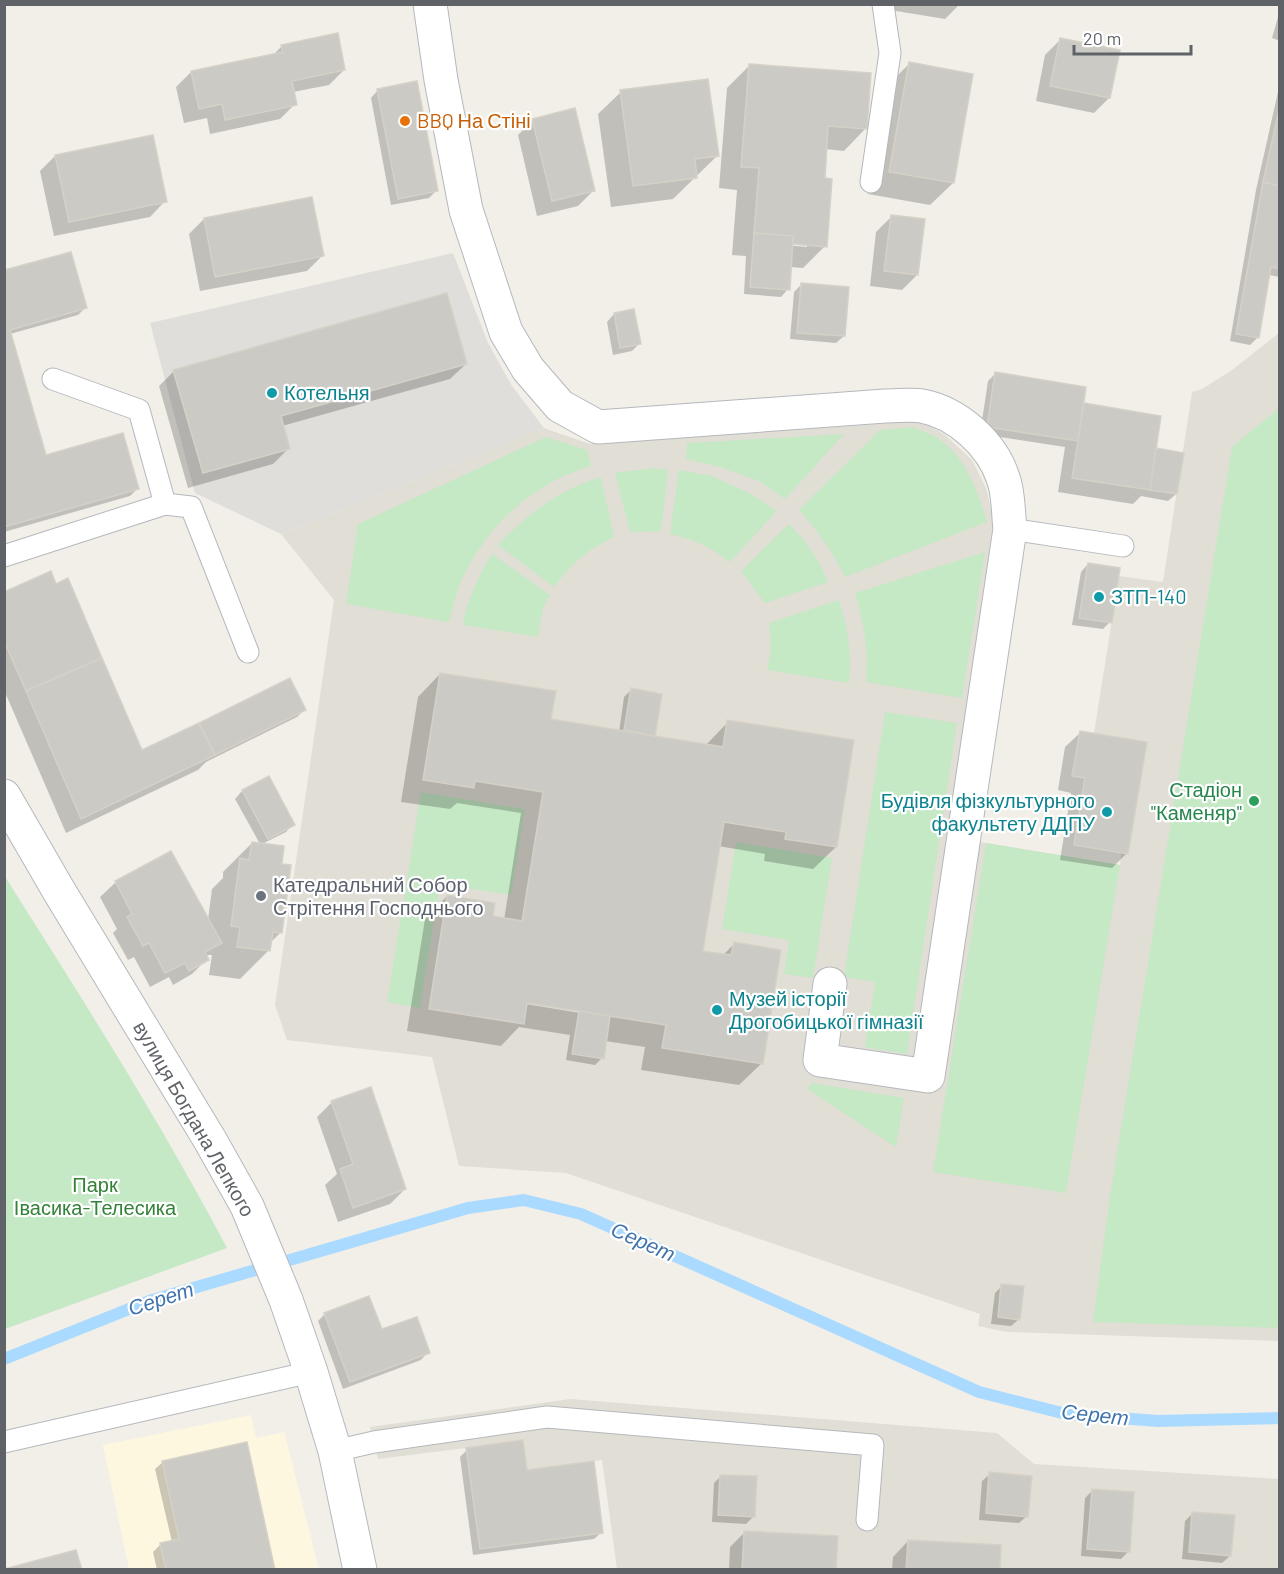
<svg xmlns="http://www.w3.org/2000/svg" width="1284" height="1574" viewBox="0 0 1284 1574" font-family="Barlow,sans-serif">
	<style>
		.commercial { fill: #fef7e0 }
		.industrial { fill: #e0deda }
		.education { fill: #e1ded6 }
		.green { fill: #c5e8c5 }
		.shadow { fill: #0003; fill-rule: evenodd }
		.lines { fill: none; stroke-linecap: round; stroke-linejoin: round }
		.stream { stroke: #aadaff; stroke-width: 12 }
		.building { fill: #cccac5; stroke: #d6d1c6; stroke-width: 1.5 }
		.service-casing { stroke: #b5b8bc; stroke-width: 23 }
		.minor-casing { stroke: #b5b8bc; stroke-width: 35 }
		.service { stroke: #fff; stroke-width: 21 }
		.minor { stroke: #fff; stroke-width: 33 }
		.food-dot { fill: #e8710a; stroke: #fff; stroke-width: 2 }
		.culture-dot { fill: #0f9aa8; stroke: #fff; stroke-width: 2 }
		.leisure-dot { fill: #2e9e5b; stroke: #fff; stroke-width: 2 }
		.worship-dot { fill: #6b7280; stroke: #fff; stroke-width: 2 }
		.labels { text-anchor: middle; stroke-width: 4.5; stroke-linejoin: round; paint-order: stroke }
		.food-label { font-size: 20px; fill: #c56008; stroke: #fff; text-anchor: start }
		.culture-label { font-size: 20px; fill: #0d838f; stroke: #fff; text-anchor: start }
		.leisure-label { font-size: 20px; fill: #27864d; stroke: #fff; text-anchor: end }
		.worship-label { font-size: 20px; fill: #5b616d; stroke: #fff; text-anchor: start }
		.street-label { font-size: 20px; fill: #5f6368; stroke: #fff }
		.park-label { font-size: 20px; fill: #348238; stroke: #fff }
		.water-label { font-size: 21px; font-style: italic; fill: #4174aa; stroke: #fff }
	</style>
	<rect width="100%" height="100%" fill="#f1efe8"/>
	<polygon class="commercial" points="251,1415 256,1438 284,1432 319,1569 129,1569 103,1445"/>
	<polygon class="industrial" points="453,253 488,343 512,386 544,428 281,534 195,493 150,323"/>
	<g class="education">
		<polygon points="1279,333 1279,1341 1038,1333 1007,1332 978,1326 980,1314 566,1173 459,1166 432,1057 287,1040 275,1005 334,600 281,534 544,428 590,444 922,421 945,435 972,460 986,488 994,521 949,837 1120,865 1121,853 1074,845 1085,778 1072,776 1080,731 1094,733 1119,576 1163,582 1192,392 1202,389 1232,370"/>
		<polygon points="570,1399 997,1433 1034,1464 1279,1479 1279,1569 617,1569 602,1460 527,1470 466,1448 378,1459 370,1427"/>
	</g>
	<g class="green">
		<polygon points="1279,408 1279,1328 1093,1322 1110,1196 1232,447"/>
		<path d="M 913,427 C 921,431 932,434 939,439 C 967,459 977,490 987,522 L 845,577 C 833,552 818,531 799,510 L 880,430 Z"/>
		<polygon points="844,434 785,499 759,481 720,467 686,459 687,443"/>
		<path d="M 546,437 L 587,450 L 591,466 C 534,482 484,528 461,582 C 455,595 453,609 449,622 L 346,604 L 358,524 Z"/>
		<polygon points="653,468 668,470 661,531 630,532 615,473"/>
		<path d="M 679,470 L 712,476 L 751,494 L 777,511 L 730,562 C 711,547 693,539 670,534 Z"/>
		<path d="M 601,477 L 614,537 C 587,550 572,563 554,587 L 498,545 C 527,514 560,489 601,477 Z"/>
		<path d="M 789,524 C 807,541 819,560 828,582 L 765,603 L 741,571 Z"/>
		<path d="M 985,552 L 962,698 L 866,682 C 869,649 864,624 855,593 Z"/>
		<path d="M 492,554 L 550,595 L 543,608 L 538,637 L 463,625 C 467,599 479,575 492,554 Z"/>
		<path d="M 839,600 C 848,630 852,652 849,683 L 767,670 L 771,650 L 769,623 Z"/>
		<polygon points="885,712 957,723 907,1054 865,1047 875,982 844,977"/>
		<polygon points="421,792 525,809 511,895 440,884 420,1008 387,1002"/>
		<polygon points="736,842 832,858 813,978 784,974 789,940 722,929"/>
		<polygon points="986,843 1120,865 1066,1193 933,1172"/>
		<path d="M 4,875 C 81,997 159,1119 227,1248 L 5,1329 Z"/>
		<polygon points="812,1083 904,1098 896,1147 807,1089"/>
	</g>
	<g class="shadow">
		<polygon points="891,4 960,4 945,19 890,10"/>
		<polygon points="1280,10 1280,41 1272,38"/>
		<polygon points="1060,40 1109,98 1094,113 1036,101 1045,55"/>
		<polygon points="282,46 344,70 329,85 293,92 295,104 280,119 210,134 207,118 184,123 176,87 191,72 272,56"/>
		<polygon points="909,64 953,183 930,205 868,194 887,86"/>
		<path d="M 749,66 L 866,128 L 844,151 L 825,149 L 823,180 L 825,246 L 803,268 L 790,267 L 788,289 L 781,297 L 744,294 L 746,256 L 732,255 L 737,190 L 719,188 L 727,88 ZM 785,242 L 807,244 L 807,247 L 785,245 Z"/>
		<polygon points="1280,83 1280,277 1269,275 1257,338 1250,345 1230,341 1256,190"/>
		<polygon points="378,90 436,191 429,198 391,205 371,98"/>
		<polygon points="621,92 717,156 673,199 611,207 598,114"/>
		<polygon points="533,120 593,191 578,206 537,216 518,135"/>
		<polygon points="55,156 165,201 150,217 54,236 40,171"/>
		<polygon points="891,217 917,275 902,290 870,286 876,232"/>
		<polygon points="204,219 322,256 307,271 200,291 189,234"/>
		<polygon points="4,272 85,308 78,315 10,334 45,457 137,489 130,496 4,532"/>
		<polygon points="801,285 844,336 836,343 790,339 794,292"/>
		<polygon points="614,314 639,344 632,351 613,355 607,322"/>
		<polygon points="466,364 450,379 282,426 288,449 273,464 188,488 159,386 174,371"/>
		<polygon points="996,373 1081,408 1084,405 1155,450 1176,494 1168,501 1141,496 1133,504 1058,492 1065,447 980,434 988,381"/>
		<polygon points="1088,564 1110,622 1103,629 1072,625 1081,572"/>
		<polygon points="56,586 142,752 304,710 297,717 206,762 198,770 66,833 4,690 4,593"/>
		<path d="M 440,674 L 550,720 L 619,732 L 624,697 L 631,690 L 660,695 L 653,737 L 705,746 L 728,722 L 836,847 L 813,869 L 764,861 L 765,854 L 718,846 L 702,952 L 723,955 L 734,944 L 762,1063 L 739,1085 L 641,1070 L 645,1047 L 605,1041 L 602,1058 L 595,1065 L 566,1060 L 570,1035 L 519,1027 L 501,1046 L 407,1031 L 425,919 L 447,896 L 491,918 L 504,920 L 521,813 L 457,803 L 450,809 L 401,802 L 418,697 ZM 520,1000 L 582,1010 L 580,1013 L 520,1003 Z"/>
		<polygon points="1081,732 1127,853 1112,868 1060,860 1071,793 1058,790 1065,747"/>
		<polygon points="268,778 293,824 286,832 262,844 280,865 281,932 270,943 269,950 240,979 209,975 212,955 208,955 206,957 207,959 192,974 173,985 169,977 150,987 134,957 128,960 113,933 117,929 100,897 116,882 171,853 208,920 212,889 223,878 223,872 252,843 260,844 235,799 242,791"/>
		<polygon points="332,1102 405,1189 390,1204 338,1222 325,1185 337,1174 317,1117"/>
		<polygon points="1002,1286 1019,1319 1011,1326 991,1324 995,1293"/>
		<polygon points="325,1314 381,1331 428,1352 421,1360 343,1389 318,1321"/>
		<polygon points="467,1450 525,1472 602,1532 594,1539 473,1555 460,1457"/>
		<polygon points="163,1462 274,1570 157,1570 153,1552 161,1544 172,1542 155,1469"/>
		<polygon points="990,1474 1027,1516 1019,1523 979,1520 982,1481"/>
		<polygon points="721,1476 754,1516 746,1524 712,1522 714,1483"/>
		<polygon points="1092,1491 1129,1551 1121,1559 1081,1556 1085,1498"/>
		<polygon points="1193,1513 1230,1556 1222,1563 1182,1559 1185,1521"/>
		<polygon points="745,1532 834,1570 729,1570 730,1547"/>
		<polygon points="908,1541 998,1570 892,1570 893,1557"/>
	</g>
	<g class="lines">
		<polyline class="stream" points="4,1359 149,1301 468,1208 524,1200 581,1214 979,1392 1066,1414 1158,1421 1280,1418"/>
	</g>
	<g class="building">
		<polygon points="338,33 345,70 292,81 297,105 225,120 222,104 199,109 191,71 283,52 281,45"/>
		<polygon points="1060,38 1120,50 1110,98 1050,86"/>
		<polygon points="909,62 973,74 954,183 889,172"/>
		<polygon points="749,64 871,73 867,129 828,126 825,178 832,179 827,247 793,244 793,236 754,233 759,168 741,167"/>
		<polygon points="708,79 719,156 695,159 697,178 633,186 620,90"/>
		<polygon points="417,81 438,191 398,199 377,89"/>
		<polygon points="1280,105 1280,186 1263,182"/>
		<polygon points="575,108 595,191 552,201 532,119"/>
		<polygon points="153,135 167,202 69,222 55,155"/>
		<polygon points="1263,182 1280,186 1280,269 1271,267 1259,338 1236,334"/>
		<polygon points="312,197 324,256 215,277 204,218"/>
		<polygon points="891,215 925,219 918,275 884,271"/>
		<polygon points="754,233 793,236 790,290 750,287"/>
		<polygon points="71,252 87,308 10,330 46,455 123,433 139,489 4,527 4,270"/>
		<polygon points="801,283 849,287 845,336 797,333"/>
		<polygon points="447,293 467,364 281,416 290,449 203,473 173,370"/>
		<polygon points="634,309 641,344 620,348 614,313"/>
		<polygon points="995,372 1086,387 1078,441 987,427"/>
		<polygon points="1084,403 1161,416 1150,490 1072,478"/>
		<polygon points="1156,448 1184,453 1177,494 1150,490"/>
		<polygon points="1088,563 1120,568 1112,623 1079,618"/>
		<polygon points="51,571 56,584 68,578 102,658 26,691 4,641 4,592"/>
		<polygon points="102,658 142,750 199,723 215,755 81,819 26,691"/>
		<polygon points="440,673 556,691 551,719 655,736 723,747 727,720 854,740 837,847 785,839 786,832 724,822 703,951 731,955 734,942 781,950 763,1064 662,1048 666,1025 527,1003 524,1024 429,1009 447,895 495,903 493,916 522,921 543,792 475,781 474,788 423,780"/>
		<polygon points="290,678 306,710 215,755 199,723"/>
		<polygon points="631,688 662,694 655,736 624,730"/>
		<polygon points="1080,731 1147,742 1128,854 1074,845 1085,778 1072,776"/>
		<polygon points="269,776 295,825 268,839 242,790"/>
		<polygon points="252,842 284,846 282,864 291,865 282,933 273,932 270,951 237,947 240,927 231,926 240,858 249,860"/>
		<polygon points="171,851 222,943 205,952 209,960 189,971 185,963 165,973 149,943 143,946 127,917 132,914 115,881"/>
		<polygon points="579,1011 610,1016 604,1059 572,1054"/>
		<polygon points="371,1087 406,1189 353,1208 340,1169 353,1164 331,1101"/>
		<polygon points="1001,1284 1024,1286 1020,1320 998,1317"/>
		<polygon points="369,1296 382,1329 417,1317 430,1353 350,1382 324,1313"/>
		<polygon points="523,1440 527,1470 594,1461 603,1533 480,1549 466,1448"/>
		<polygon points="247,1442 275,1570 166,1570 160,1543 179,1539 162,1461"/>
		<polygon points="989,1472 1032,1476 1028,1517 986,1513"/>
		<polygon points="720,1475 757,1476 755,1517 718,1515"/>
		<polygon points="1092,1489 1134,1492 1130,1552 1087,1549"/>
		<polygon points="1192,1512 1235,1515 1231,1556 1189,1552"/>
		<polygon points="744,1531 838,1536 836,1570 742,1570"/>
		<polygon points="908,1540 1001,1545 1000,1570 906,1570"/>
		<polygon points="76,1550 82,1570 4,1570 4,1569"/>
	</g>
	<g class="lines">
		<g class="service-casing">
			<g id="service">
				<polyline points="871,182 890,53 883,4"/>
				<polyline points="53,379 139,410 165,504"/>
				<polyline points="1010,529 1123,546"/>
				<polyline points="4,556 165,504 191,507 248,652"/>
				<polyline points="4,1442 311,1372"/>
				<polyline points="335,1451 374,1442 547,1417 873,1445 867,1520"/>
			</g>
		</g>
		<g class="minor-casing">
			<g id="minor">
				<path d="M 430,4 L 441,80 L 466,210 L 506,332 L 528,369 L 560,406 L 598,427 L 885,406 C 897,406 911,404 922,406 C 958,413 992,444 1003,478 C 1009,493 1008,513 1010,529 L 928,1076 L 820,1060 L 830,984"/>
				<polyline points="4,796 59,891 210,1140 247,1206 286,1300 311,1372 335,1451 360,1570"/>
			</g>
		</g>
		<use href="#service" class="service"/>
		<use href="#minor" class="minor"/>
	</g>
	<circle class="food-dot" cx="405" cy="121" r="6"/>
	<g class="culture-dot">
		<circle cx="272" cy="393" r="6"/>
		<circle cx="1099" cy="597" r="6"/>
		<circle cx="1107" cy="812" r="6"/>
		<circle cx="717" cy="1010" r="6"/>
	</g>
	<circle class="leisure-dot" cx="1254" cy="801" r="6"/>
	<circle class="worship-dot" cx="261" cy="896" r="6"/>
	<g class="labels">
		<g class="food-label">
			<text x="417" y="128">BBQ На Стіні</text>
		</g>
		<g class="culture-label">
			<text x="284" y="400">Котельня</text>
			<text x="1111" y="604">ЗТП-140</text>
			<text x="1095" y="808" text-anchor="end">Будівля фізкультурного<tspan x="1095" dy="23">факультету ДДПУ</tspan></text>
			<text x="729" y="1006">Музей історії<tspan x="729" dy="23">Дрогобицької гімназії</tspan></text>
		</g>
		<g class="leisure-label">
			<text x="1242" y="797">Стадіон<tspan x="1242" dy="23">"Каменяр"</tspan></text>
		</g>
		<g class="worship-label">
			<text x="273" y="892">Катедральний Собор<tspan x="273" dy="23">Стрітення Господнього</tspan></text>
		</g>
		<g class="street-label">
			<text transform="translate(194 1119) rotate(60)" y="7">вулиця Богдана Лепкого</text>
		</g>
		<g class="park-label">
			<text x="95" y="1192">Парк<tspan x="95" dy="23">Івасика-Телесика</tspan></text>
		</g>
		<g class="water-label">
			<text transform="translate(643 1242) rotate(24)" y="7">Серет</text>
			<text transform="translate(161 1299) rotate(-18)" y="7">Серет</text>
			<text transform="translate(1095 1415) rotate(6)" y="7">Серет</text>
		</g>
	</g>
	<rect width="1284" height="1574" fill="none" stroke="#5f6368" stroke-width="12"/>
	<path d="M1074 45v9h117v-9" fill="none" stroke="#5f6368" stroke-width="3"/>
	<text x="1083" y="45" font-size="18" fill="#5f6368" stroke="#ffffff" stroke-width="4.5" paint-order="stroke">20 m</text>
</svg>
